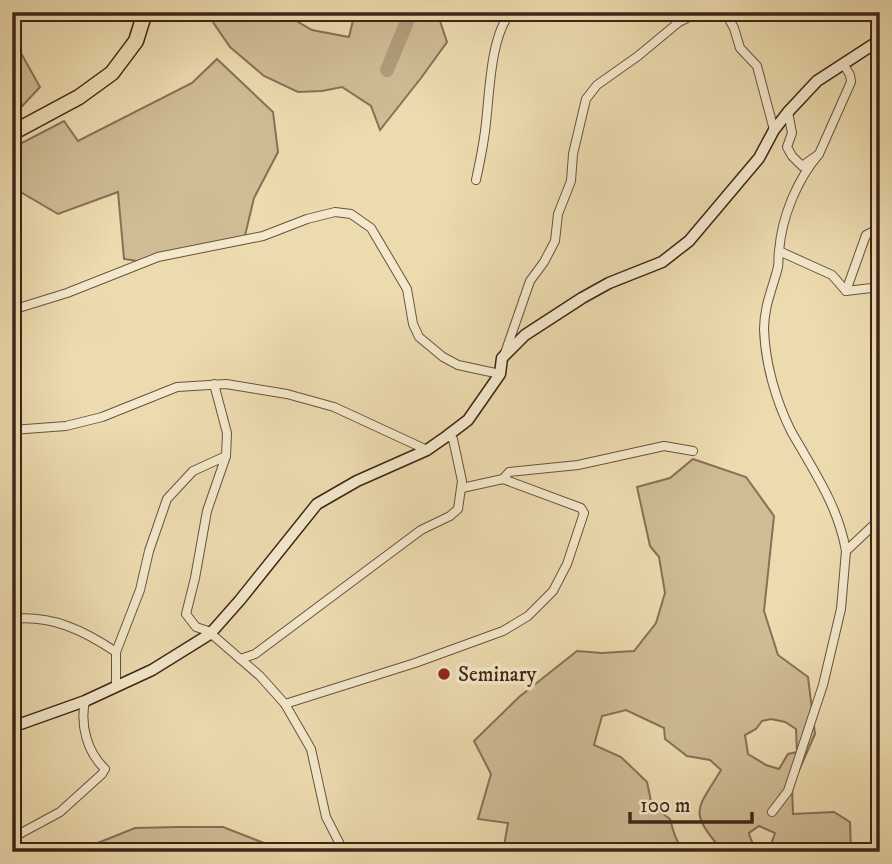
<svg xmlns="http://www.w3.org/2000/svg" width="892" height="864" viewBox="0 0 892 864" font-family="'IM FELL DW Pica',serif">
	<style>
		.green { fill: #cfbc95; stroke: #877056; stroke-width: 2; fill-rule: evenodd }
		.lines { fill: none; stroke-linecap: round; stroke-linejoin: round }
		.river { stroke: #b19d7c; stroke-width: 14 }
		.street-casing { stroke: #6a523e; stroke-width: 10 }
		.secondary-casing { stroke: #3f2418; stroke-width: 13 }
		.highway-casing { stroke: #3f2418; stroke-width: 17 }
		.street { stroke: #f3e8cb; stroke-width: 8 }
		.secondary { stroke: #f3e8cb; stroke-width: 10 }
		.highway { stroke: #ecdbaf; stroke-width: 14 }
		.poi-dot { fill: #8f2418; stroke: #f3e8cb; stroke-width: 2.5 }
		.labels { text-anchor: middle; stroke-width: 7; stroke-linejoin: round; paint-order: stroke }
		.poi-label { font-size: 21px; fill: #3f2418; stroke: #f3e8cb; text-anchor: start }
	</style>
	<rect width="100%" height="100%" fill="#ecdbaf"/>
	<filter id="stains"><feTurbulence type="fractalNoise" baseFrequency=".00286" numOctaves="4"/><feColorMatrix values="0 0 0 0 .2 0 0 0 0 .09 0 0 0 0 .02 0 0 0 .5 -.17"/></filter>
	<radialGradient id="worn" r=".72"><stop offset=".6" stop-color="#630" stop-opacity="0"/><stop offset="1" stop-color="#630" stop-opacity=".3"/></radialGradient>
	<g class="green">
		<polygon points="206,12 281,12 312,30 349,37 355,12 437,12 447,42 421,78 380,130 371,106 342,87 322,91 298,92 264,76 230,47"/>
		<polygon points="12,37 40,87 12,117"/>
		<polygon points="217,59 273,112 278,152 254,198 243,244 144,262 124,259 118,192 58,214 12,187 12,148 64,121 78,141 192,83"/>
		<path d="M 693,459 L 746,477 L 774,516 L 764,611 L 778,655 L 808,677 L 815,734 L 792,786 L 793,814 L 834,812 L 850,822 L 851,852 L 720,852 L 721,849 C 688,810 697,810 721,770 L 710,760 L 687,756 L 665,739 L 664,728 L 626,710 L 602,716 L 594,745 L 621,757 L 647,782 L 652,806 L 670,819 C 673,830 676,844 686,852 L 503,852 L 508,823 L 478,819 L 491,774 L 474,741 L 519,697 L 577,651 L 602,653 L 634,651 L 656,623 L 665,593 L 659,557 L 650,546 L 637,487 L 670,478 ZM 771,719 L 785,722 L 796,729 L 797,752 L 788,754 L 779,769 L 766,765 L 748,754 L 745,735 L 756,729 L 762,721 ZM 759,826 L 775,833 L 770,847 L 764,850 C 755,847 751,843 749,833 Z"/>
		<polygon points="177,827 223,827 269,845 278,852 75,852 135,828"/>
	</g>
	<g class="lines">
		<polyline class="river" points="387,70 411,12"/>
		<g class="street-casing">
			<g id="street">
				<polyline points="725,12 734,28 740,48 757,66 774,130"/>
				<path d="M 788,112 L 792,133 L 787,147 L 792,156 L 802,166 L 819,154 C 797,180 782,216 779,251 C 778,256 779,261 778,267 C 773,287 764,306 764,329 C 765,363 776,401 791,431 C 813,470 838,505 846,551 L 880,519"/>
				<polyline points="819,154 851,82 850,75 844,65"/>
				<path d="M 476,180 C 479,166 482,152 484,138 C 490,103 488,39 511,12"/>
				<polyline points="779,251 832,275 846,291"/>
				<polyline points="846,291 866,235 880,228"/>
				<polyline points="846,291 880,287"/>
				<polyline points="12,310 67,293 158,257 263,236 307,219 335,212 351,214 371,228 407,289 413,324 419,337 443,357 458,365 500,374"/>
				<polyline points="505,353 530,281 544,262 555,241 558,214 571,181 573,154 586,99 597,85 638,56 679,22 699,12"/>
				<polyline points="214,384 227,433 226,456 207,511 195,578 186,614 196,627 208,631 260,676 285,704 311,749 326,817 344,852"/>
				<polyline points="12,430 66,426 102,417 177,387 226,384 287,394 334,407 427,450"/>
				<polyline points="462,488 503,479 509,472 578,465 664,446 693,451"/>
				<path d="M 12,619 C 52,615 83,630 116,652"/>
				<polyline points="240,659 255,654 421,530 450,516 458,509 462,481 453,439 447,436"/>
				<polyline points="116,686 116,652 140,590 149,551 167,499 193,471 226,456"/>
				<polyline points="285,704 415,663 503,631 528,616 553,591 567,564 584,513 581,508 503,479"/>
				<polyline points="12,712 19,726"/>
				<polyline points="772,812 788,791 823,685 841,609 846,551"/>
				<path d="M 12,838 L 60,812 L 102,774 L 105,769 C 87,752 80,725 85,701"/>
			</g>
		</g>
		<g class="secondary-casing">
			<polyline id="secondary" points="12,727 85,701 152,670 210,634 240,600 317,504 357,481 427,450 447,436 468,420 500,374 502,358 525,335 582,298 609,283 662,262 689,241 759,158 774,130 788,112 817,81 880,40"/>
		</g>
		<g class="highway-casing">
			<polyline id="highway" points="12,133 79,97 112,73 136,41 145,12"/>
		</g>
		<use href="#street" class="street"/>
		<use href="#secondary" class="secondary"/>
		<use href="#highway" class="highway"/>
	</g>
	<circle class="poi-dot" cx="444" cy="674" r="7"/>
	<g class="labels">
		<g class="poi-label">
			<text x="458" y="681">Seminary</text>
		</g>
	</g>
	<rect width="892" height="864" fill="none" stroke="#ecdbaf" stroke-width="42"/>
	<rect x="14" y="14" width="864" height="836" fill="none" stroke="#3f2418" stroke-width="3.5"/>
	<rect x="21" y="21" width="850" height="822" fill="none" stroke="#3f2418" stroke-width="2"/>
	<path d="M630 812v10h122v-10" fill="none" stroke="#3f2418" stroke-width="3.5"/>
	<text x="640" y="812" font-size="21" fill="#3f2418" stroke="#f3e8cb" stroke-width="5" paint-order="stroke">100 m</text>
	<rect width="100%" height="100%" filter="url(#stains)"/>
	<rect width="100%" height="100%" fill="url(#worn)"/>
</svg>
